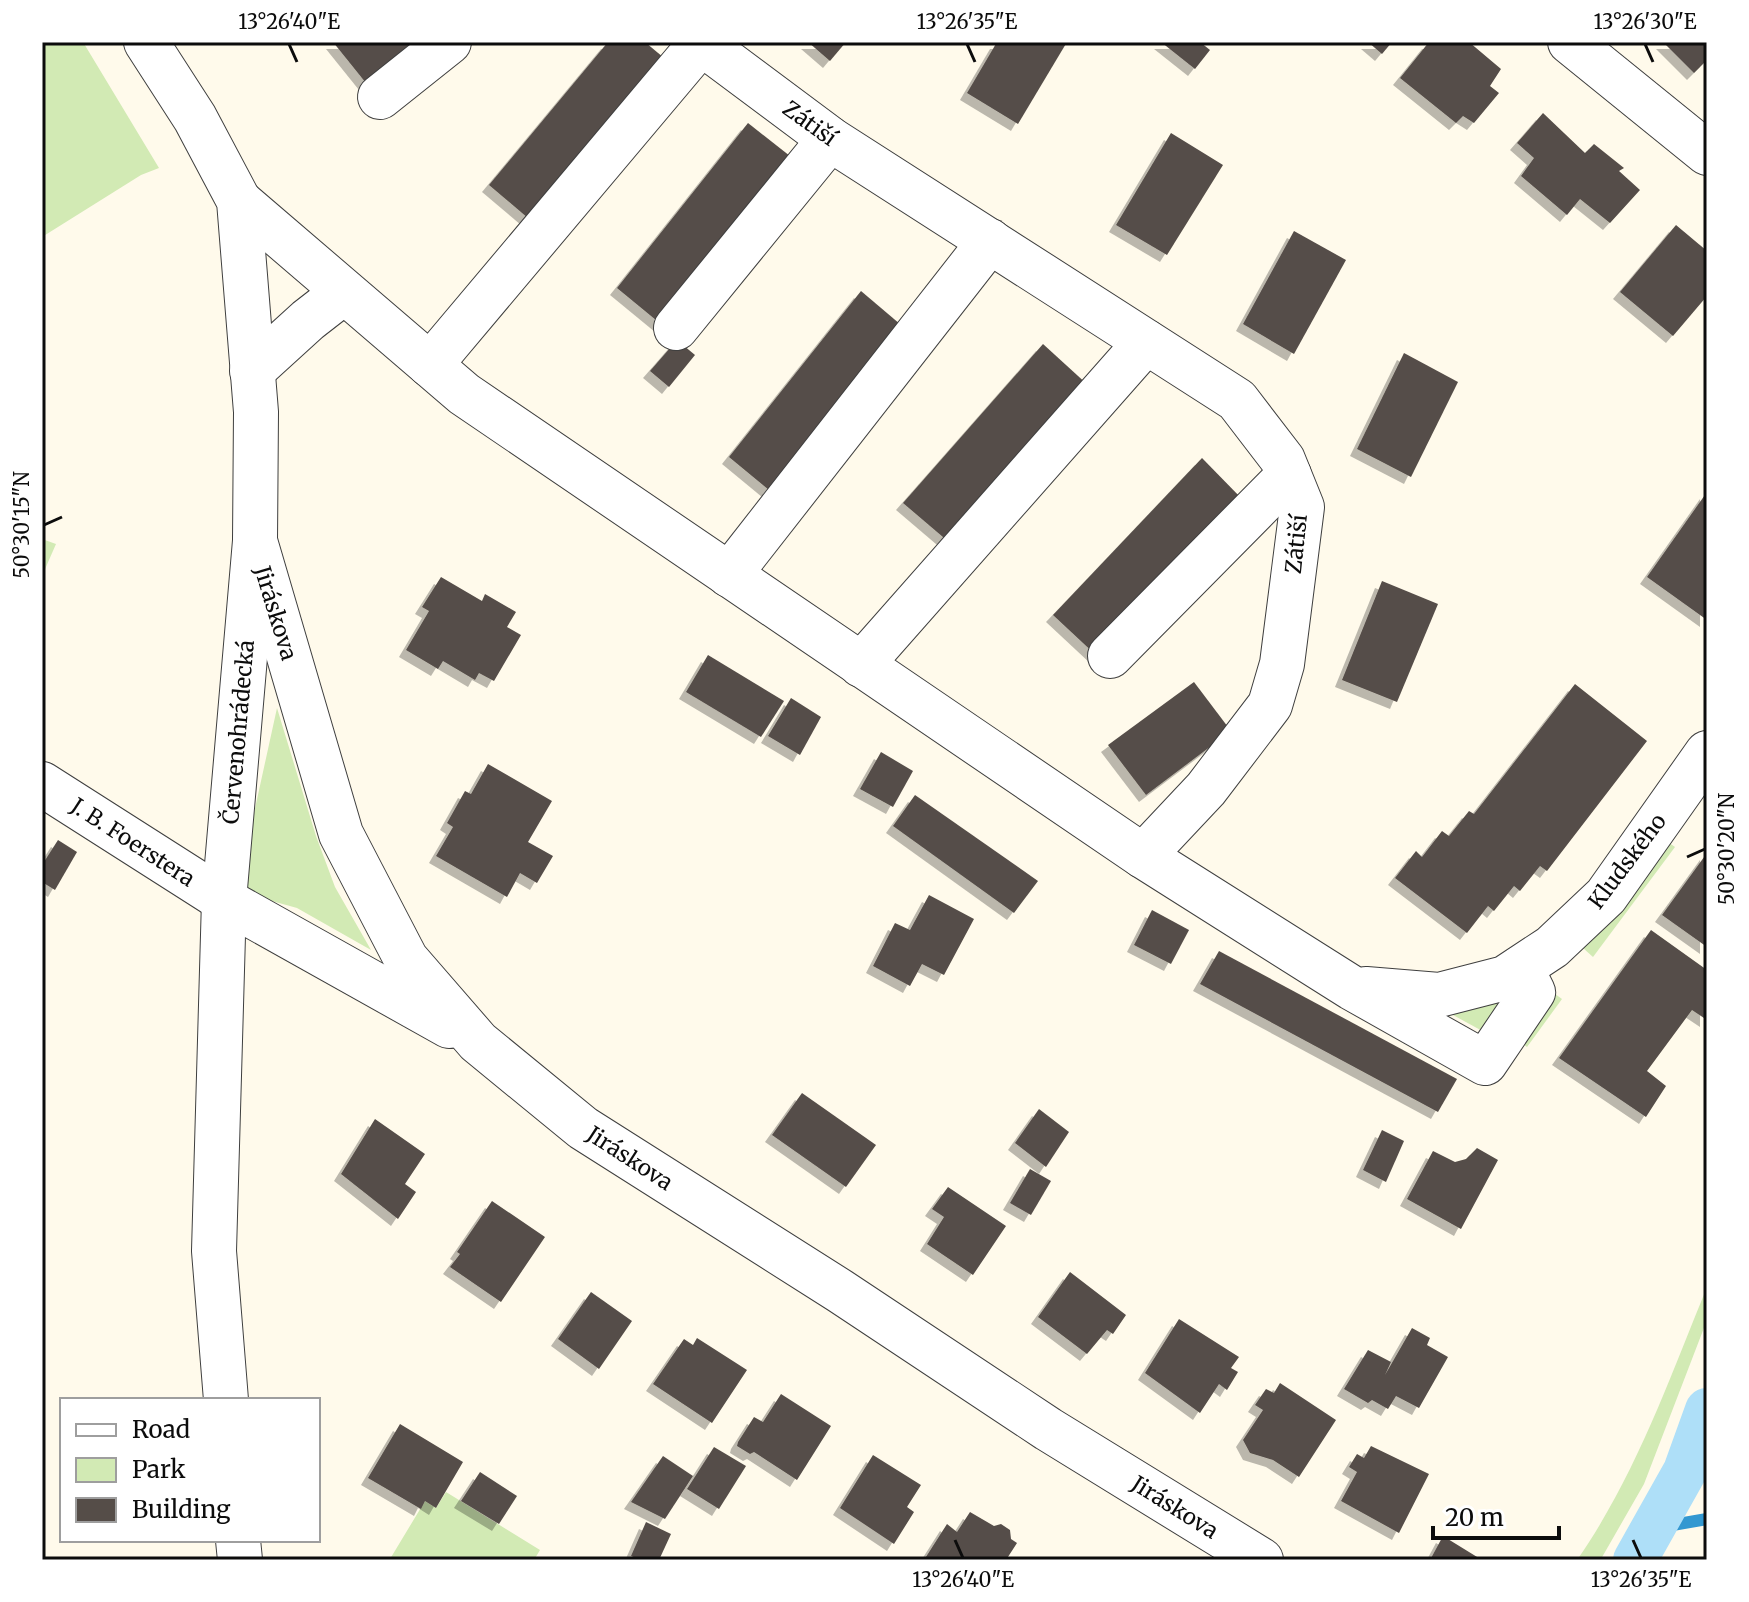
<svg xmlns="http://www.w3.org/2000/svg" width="1749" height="1602" viewBox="0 0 1749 1602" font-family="Merriweather,serif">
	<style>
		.green { fill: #d2eab4 }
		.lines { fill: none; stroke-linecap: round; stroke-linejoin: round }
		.stream { stroke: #3398d1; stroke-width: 12 }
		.canal { stroke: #aedff8; stroke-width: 44 }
		.building { fill: #554d48; filter: url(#shadow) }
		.minor-casing { stroke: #3f3f3f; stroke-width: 46 }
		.minor { stroke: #fff; stroke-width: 44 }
		.ticks { fill: none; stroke: #0c0c0c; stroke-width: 3 }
		.labels { text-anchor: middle; stroke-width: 8; stroke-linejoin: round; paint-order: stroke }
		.street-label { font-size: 22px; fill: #0c0c0c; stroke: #fff }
		.neatline { fill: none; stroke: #0c0c0c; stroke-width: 3 }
		.ticks-label { font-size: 20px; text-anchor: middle; fill: #0c0c0c }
	</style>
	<defs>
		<filter id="shadow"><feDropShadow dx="-7" dy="7" stdDeviation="0" flood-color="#0004"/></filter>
	</defs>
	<rect width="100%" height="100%" fill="#fffaeb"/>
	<g class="green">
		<polygon points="42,42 83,42 159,168 141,175 42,237"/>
		<polygon points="42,539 56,544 42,576"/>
		<polygon points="277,708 316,836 335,887 371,950 297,908 254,896 247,887 247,845"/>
		<polygon points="1665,840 1675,847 1593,957 1583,948"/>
		<polygon points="1507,990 1486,1033 1453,1015 1452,1008"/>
		<polygon points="1551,991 1562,999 1527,1047 1515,1038"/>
		<path d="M 1707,1287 L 1707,1320 L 1644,1484 L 1601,1559 L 1577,1560 C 1635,1477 1669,1380 1707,1287 Z"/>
		<polygon points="446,1492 540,1550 534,1560 390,1559 425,1501 436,1508"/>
	</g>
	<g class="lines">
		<polyline class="stream" points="1655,1528 1707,1519"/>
		<polyline class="canal" points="1635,1560 1685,1471 1707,1410"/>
	</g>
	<g class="building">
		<polygon points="333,42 425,42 370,88"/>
		<polygon points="608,42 645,42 670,63 535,224 489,185"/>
		<polygon points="808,42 846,42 830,61"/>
		<polygon points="997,42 1067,42 1018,124 967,93"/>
		<polygon points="1161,42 1200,42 1210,50 1195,69"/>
		<polygon points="1368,42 1392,42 1382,54"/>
		<polygon points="1429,42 1469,42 1501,69 1490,86 1499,93 1474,123 1463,116 1456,123 1400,78"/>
		<polygon points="1663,42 1707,42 1707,60 1694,73"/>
		<polygon points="1543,113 1585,153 1594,144 1624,168 1619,171 1640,190 1610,223 1580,199 1567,215 1521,176 1534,158 1517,143"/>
		<polygon points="748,123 795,160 662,325 617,288"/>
		<polygon points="1171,133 1223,165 1167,255 1116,225"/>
		<polygon points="1676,225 1707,251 1707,296 1673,336 1620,292"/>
		<polygon points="1294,231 1346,260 1294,354 1243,324"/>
		<polygon points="861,291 907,330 775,495 729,457"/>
		<polygon points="677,340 695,355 669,387 650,371"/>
		<polygon points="1043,344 1089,386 950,543 903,503"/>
		<polygon points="1404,353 1458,382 1411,477 1357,449"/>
		<polygon points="1202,458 1244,501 1098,657 1053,615"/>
		<polygon points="1707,492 1707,620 1647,577"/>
		<polygon points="441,577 482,601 485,594 516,612 507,627 521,635 494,681 479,673 475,680 443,661 438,669 406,650 429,611 422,607"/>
		<polygon points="1382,581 1438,604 1397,702 1342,680"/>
		<polygon points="708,655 784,701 761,737 686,692"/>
		<polygon points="1194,682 1231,731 1146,795 1108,745"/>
		<polygon points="1575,684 1647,741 1547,871 1540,866 1520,891 1514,886 1494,911 1488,906 1467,933 1395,878 1416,851 1422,857 1442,831 1449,836 1469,811 1474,814"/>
		<polygon points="791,698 821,717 800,755 768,736"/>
		<polygon points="881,752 913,771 893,807 860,789"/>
		<polygon points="488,764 552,801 528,842 553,856 537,883 520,873 507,897 436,856 453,827 447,823 465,791 471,794"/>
		<polygon points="915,795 1038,881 1014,913 893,826"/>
		<polygon points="58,840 77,852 55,890 42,882 42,865"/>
		<polygon points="1707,853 1707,947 1662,915"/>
		<polygon points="929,895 974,919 944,975 922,964 910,986 873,966 895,923 910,930"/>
		<polygon points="1152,910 1189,930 1171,964 1134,945"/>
		<polygon points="1651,930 1707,970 1707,1020 1692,1010 1647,1071 1666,1086 1646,1117 1559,1058"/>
		<polygon points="1219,951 1457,1079 1438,1112 1200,984"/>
		<polygon points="802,1093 876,1145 846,1187 772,1135"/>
		<polygon points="1039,1109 1069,1132 1046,1167 1015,1143"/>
		<polygon points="375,1119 425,1154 405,1184 416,1192 398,1219 341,1174"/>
		<polygon points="1382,1130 1404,1141 1386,1182 1363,1170"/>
		<polygon points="1477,1148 1498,1160 1461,1229 1407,1199 1433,1151 1455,1162 1466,1159"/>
		<polygon points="1030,1169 1051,1181 1031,1215 1010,1203"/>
		<polygon points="948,1187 1006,1226 973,1275 927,1244 944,1217 932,1209"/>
		<polygon points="492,1201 545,1237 501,1302 450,1267 460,1254 457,1252"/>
		<polygon points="1070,1272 1126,1315 1113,1334 1107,1330 1087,1354 1038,1317"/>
		<polygon points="591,1292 632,1321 599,1369 558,1339"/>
		<polygon points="1179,1319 1239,1357 1231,1368 1238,1372 1227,1390 1219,1384 1200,1413 1145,1373"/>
		<polygon points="1412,1328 1430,1338 1427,1345 1448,1357 1419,1408 1396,1396 1388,1409 1372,1400 1368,1403 1344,1389 1368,1350 1391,1362 1385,1375"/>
		<polygon points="697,1338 747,1370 712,1423 653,1384 684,1339 693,1345"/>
		<polygon points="1280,1383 1336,1420 1299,1477 1273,1460 1250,1453 1243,1440 1263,1410 1255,1405 1266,1389 1274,1393"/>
		<polygon points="781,1394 831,1426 797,1480 754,1452 750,1454 737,1446 738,1442 754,1417 763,1422"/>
		<polygon points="400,1424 463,1462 436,1508 425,1501 421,1509 368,1478"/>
		<polygon points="1371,1446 1429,1474 1399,1533 1341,1501 1357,1472 1349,1467 1357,1454 1364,1458"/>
		<polygon points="714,1447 746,1466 719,1509 687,1489"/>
		<polygon points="873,1455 921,1485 907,1507 914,1512 894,1544 840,1508"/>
		<polygon points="663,1456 693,1476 665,1519 631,1502"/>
		<polygon points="480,1472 517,1496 499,1524 461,1501"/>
		<polygon points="970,1512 994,1526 1001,1524 1010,1530 1011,1539 1017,1543 1006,1560 924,1560 947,1524 957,1532"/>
		<polygon points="646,1522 671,1534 659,1560 641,1560 631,1556"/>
		<polygon points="1443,1536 1482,1560 1430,1560"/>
	</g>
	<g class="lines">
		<g class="minor-casing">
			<g id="minor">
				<polyline points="146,42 195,118 239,201 256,412 255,541 224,900 214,1251 226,1400"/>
				<polyline points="700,42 830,139 1237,400 1283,460 1302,507 1282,664 1270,705 1206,789 1143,856"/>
				<polyline points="1570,42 1707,153"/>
				<polyline points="380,97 449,42"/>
				<polyline points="239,201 464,394 1143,856 1352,988 1485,1063 1533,992 1521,968"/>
				<polyline points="676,328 830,139"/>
				<polyline points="430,365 701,43"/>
				<polyline points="252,371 308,320 344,292"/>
				<polyline points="255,541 341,834 406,959 478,1042 583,1128 840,1291 1048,1429 1261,1560"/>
				<polyline points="729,575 990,241"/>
				<polyline points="1110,656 1289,475"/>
				<polyline points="861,665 1146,342"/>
				<polyline points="42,784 224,900 449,1026"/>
				<polyline points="1366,989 1439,995 1505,978 1552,947 1606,896 1707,753"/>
				<polyline points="238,1540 240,1560"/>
			</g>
		</g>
		<use href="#minor" class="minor"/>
	</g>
	<path class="ticks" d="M 289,44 L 297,62M 967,44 L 975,62M 1645,44 L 1653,62M 44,525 L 62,517M 1687,857 L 1705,849M 955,1540 L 963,1558M 1633,1540 L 1641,1558"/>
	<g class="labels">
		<g class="street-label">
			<text transform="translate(810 123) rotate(36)" y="8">Zátiší</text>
			<text transform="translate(1296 544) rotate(-84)" y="8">Zátiší</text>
			<text transform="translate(276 613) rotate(73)" y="8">Jiráskova</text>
			<text transform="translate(238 732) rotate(-85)" y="8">Červenohrádecká</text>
			<text transform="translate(133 842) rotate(33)" y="8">J. B. Foerstera</text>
			<text transform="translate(1627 861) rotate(-53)" y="8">Kludského</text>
			<text transform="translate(630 1158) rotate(33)" y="8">Jiráskova</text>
			<text transform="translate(1175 1507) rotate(32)" y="8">Jiráskova</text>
		</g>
	</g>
	<rect width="1749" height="1602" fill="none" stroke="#ffffff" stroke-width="88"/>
	<rect x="60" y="1398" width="260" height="144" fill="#ffffff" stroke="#9e9e9e" stroke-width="2"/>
	<rect x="76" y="1424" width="40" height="12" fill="#ffffff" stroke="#9e9e9e" stroke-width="2"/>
	<text x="132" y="1438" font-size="24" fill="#0c0c0c">Road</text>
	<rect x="76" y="1458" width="40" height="24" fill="#d2eab4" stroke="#9e9e9e" stroke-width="2"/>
	<text x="132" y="1478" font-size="24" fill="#0c0c0c">Park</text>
	<rect x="76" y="1498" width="40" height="24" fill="#554d48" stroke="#9e9e9e" stroke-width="2"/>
	<text x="132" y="1518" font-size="24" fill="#0c0c0c">Building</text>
	<path d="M1433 1526v12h126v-12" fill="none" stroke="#0c0c0c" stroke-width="4"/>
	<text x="1445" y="1526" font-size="24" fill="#0c0c0c" stroke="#ffffff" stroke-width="6" paint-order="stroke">20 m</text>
	<rect x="44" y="44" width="1661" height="1514" class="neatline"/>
	<g class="ticks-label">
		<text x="289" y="29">13°26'40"E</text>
		<text x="967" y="29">13°26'35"E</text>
		<text x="1645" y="29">13°26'30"E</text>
		<text transform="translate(22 525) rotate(-90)" y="7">50°30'15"N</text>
		<text transform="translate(1727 849) rotate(-90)" y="7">50°30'20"N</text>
		<text x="963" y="1587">13°26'40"E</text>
		<text x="1641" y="1587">13°26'35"E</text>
	</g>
</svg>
